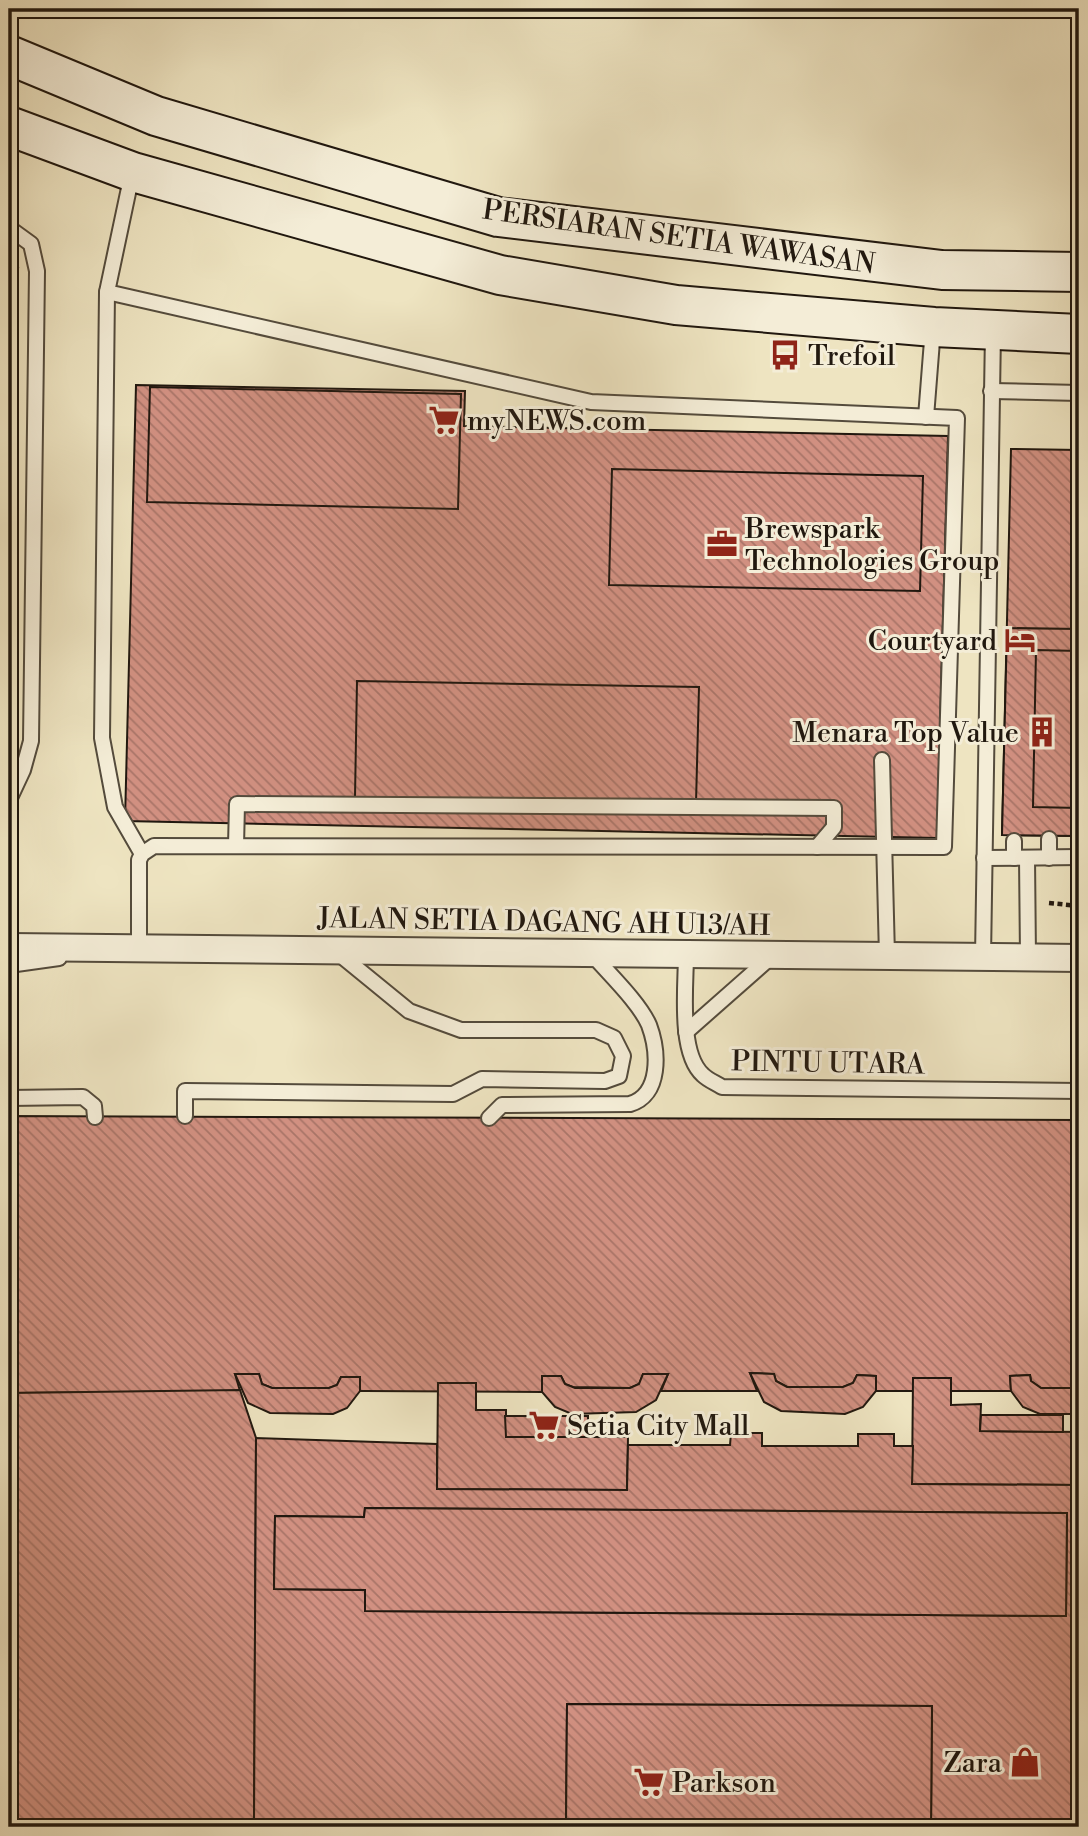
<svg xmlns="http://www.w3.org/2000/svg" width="1088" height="1836" viewBox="0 0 1088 1836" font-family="'Libre Bodoni',serif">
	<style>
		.building { fill: url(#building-back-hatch); stroke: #21180f; stroke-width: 2; fill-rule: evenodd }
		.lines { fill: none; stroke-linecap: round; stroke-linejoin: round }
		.lane-casing { stroke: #544b3c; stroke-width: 18 }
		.street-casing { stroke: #544b3c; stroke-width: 30 }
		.secondary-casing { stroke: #21180f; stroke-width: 42 }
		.path { stroke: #21180f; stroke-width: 4.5; stroke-dasharray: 5 3.5; stroke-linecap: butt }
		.lane { stroke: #f4edd7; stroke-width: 14 }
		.street { stroke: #f4edd7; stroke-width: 26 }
		.secondary { stroke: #f4edd7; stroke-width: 38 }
		.labels { text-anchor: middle; stroke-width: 6; stroke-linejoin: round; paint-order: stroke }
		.street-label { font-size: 28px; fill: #21180f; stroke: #f4edd7 }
		.poi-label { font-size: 28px; fill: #21180f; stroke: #f4edd7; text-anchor: start }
	</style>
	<defs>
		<pattern id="building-back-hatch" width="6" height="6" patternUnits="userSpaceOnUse" patternTransform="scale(1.75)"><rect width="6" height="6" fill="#d19081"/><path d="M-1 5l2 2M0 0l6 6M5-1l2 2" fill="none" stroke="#a97568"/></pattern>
	</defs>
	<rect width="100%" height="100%" fill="#eee4c1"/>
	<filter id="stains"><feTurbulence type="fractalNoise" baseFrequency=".00286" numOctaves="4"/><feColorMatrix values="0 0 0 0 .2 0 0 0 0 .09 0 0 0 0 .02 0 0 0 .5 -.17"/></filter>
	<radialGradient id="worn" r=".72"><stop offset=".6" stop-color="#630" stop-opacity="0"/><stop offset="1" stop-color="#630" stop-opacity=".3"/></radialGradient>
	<g class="building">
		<polygon points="9,265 18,268 9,290"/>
		<polygon points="136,385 465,391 464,426 948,436 937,838 125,821"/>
		<polygon points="150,387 461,394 458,509 147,502"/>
		<polygon points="1011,449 1079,450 1079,836 1002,835"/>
		<polygon points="612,469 923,476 920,591 609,585"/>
		<polygon points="1007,628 1079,629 1079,836 1002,835"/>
		<polygon points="1036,650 1079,651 1079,808 1033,807"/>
		<polygon points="357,681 699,687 696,803 355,797"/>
		<polygon points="9,1116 1079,1120 1079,1388 1041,1388 1031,1381 1030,1375 1010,1376 1011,1391 876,1391 876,1376 857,1375 853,1383 843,1387 787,1387 776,1381 774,1374 750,1373 757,1391 661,1391 668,1374 643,1374 639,1384 630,1388 573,1387 565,1384 561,1376 542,1376 542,1392 365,1391 360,1391 360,1377 341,1377 337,1385 329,1388 272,1388 262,1384 259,1374 235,1374 240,1391 9,1393"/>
		<polygon points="750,1373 774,1374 776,1381 787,1387 843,1387 853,1383 857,1375 876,1376 876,1391 863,1407 845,1414 781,1411 764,1402"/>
		<polygon points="235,1374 259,1374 262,1384 272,1388 329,1388 337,1385 341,1377 360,1377 360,1391 347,1408 333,1414 270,1413 248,1403"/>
		<polygon points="643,1374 668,1374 656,1400 636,1412 572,1414 555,1407 542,1392 542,1376 561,1376 565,1384 575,1388 630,1388 639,1384"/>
		<polygon points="1030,1375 1031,1381 1041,1388 1079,1388 1079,1414 1040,1414 1023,1407 1011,1391 1010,1376"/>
		<polygon points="913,1378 951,1378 951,1405 981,1404 980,1431 1079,1432 1079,1485 912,1484"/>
		<polygon points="438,1383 476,1383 476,1410 506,1410 506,1437 628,1437 627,1490 437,1489"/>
		<polygon points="240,1390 256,1438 254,1827 9,1827 9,1393"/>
		<polygon points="981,1415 1063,1415 1063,1432 980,1431"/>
		<polygon points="505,1416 588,1416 588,1437 506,1437"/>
		<path d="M 731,1433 L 762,1433 L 762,1446 L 858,1446 L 858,1434 L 894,1434 L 894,1446 L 913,1446 L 912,1484 L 1079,1485 L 1079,1827 L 931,1827 L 932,1706 L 567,1704 L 566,1827 L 254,1827 L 256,1438 L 437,1444 L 437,1489 L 627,1490 L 628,1445 L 730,1445 ZM 365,1508 L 1067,1513 L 1066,1616 L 365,1611 L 365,1590 L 274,1589 L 275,1516 L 364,1517 Z"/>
		<polygon points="365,1508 1067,1513 1066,1616 365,1611 365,1590 274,1589 275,1516 364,1517"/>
		<polygon points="567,1704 932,1706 931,1827 566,1827"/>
	</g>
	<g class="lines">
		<g class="lane-casing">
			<g id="lane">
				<polyline points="132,174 107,292 591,402 957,418 944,847 154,846 142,854 139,860 139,949 135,949"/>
				<polyline points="9,228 31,244 37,271 31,741 23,770 9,800"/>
				<polyline points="107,292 102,738 115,807 142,854"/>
				<polyline points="991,391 1079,393"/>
				<polyline points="926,417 933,328"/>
				<polyline points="882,760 887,956"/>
				<polyline points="1049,839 1049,858"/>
				<polyline points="1014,841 1014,858"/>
				<polyline points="236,846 237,804 834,808 834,827 817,847"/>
				<polyline points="984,858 1079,857"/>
				<polyline points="1027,858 1028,957"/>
				<path d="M 686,954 C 686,985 678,1053 703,1075 C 708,1080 716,1083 722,1087 L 1079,1091"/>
				<polyline points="983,957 993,332"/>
				<polyline points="9,965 59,958"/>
				<polyline points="686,1032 771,957"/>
				<polyline points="9,1098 83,1097 94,1106 95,1117"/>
				<polyline points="185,1116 185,1091 453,1094 482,1079 605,1081 619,1076 623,1056 614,1038 596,1030 461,1030 409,1011 338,953"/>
				<path d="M 489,1118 L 502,1105 L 630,1104 C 661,1095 659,1052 649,1025 C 639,1002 608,973 591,953"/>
			</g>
		</g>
		<g class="street-casing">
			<polyline id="street" points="9,947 1079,958"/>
		</g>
		<g class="secondary-casing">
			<g id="secondary">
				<polyline points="9,55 156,116 498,217 942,270 1079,272"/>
				<polyline points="9,126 133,172 500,275 676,305 934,327 1079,334"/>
			</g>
		</g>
		<polyline class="path" points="1049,903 1079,906"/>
		<use href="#lane" class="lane"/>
		<use href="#street" class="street"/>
		<use href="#secondary" class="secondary"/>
	</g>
	<defs>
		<g id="bus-bare" transform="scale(2.415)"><path d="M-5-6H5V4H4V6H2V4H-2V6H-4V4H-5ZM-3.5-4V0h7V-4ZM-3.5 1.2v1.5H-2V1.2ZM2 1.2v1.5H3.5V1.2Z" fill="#8f2418" stroke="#f4edd7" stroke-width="2.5" paint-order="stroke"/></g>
		<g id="supermarket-bare" transform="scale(2.415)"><path d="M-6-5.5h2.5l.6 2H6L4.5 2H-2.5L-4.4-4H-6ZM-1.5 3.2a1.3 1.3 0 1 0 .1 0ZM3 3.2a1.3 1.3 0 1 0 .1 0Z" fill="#8f2418" stroke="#f4edd7" stroke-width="2.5" paint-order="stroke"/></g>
		<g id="office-bare" transform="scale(2.415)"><path d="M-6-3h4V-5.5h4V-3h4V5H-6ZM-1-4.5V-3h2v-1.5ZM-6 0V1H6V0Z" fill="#8f2418" stroke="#f4edd7" stroke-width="2.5" paint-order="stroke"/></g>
		<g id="hotel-bare" transform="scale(2.415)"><path d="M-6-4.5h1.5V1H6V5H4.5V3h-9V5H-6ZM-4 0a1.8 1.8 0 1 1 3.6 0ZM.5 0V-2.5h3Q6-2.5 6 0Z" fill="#8f2418" stroke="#f4edd7" stroke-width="2.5" paint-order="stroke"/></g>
		<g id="building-bare" transform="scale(2.415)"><path d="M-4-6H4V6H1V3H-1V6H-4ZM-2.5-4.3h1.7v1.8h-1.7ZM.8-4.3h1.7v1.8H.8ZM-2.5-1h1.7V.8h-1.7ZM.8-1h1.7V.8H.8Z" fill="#8f2418" stroke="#f4edd7" stroke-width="2.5" paint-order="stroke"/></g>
		<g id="shop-bare" transform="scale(2.415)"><path d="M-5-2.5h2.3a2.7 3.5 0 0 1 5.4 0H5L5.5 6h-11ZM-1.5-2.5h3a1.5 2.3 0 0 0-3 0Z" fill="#8f2418" stroke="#f4edd7" stroke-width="2.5" paint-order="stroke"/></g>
	</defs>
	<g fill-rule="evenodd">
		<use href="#bus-bare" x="785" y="355"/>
		<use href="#supermarket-bare" x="444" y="420"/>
		<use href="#office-bare" x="722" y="544"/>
		<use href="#hotel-bare" x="1020" y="640"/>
		<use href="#building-bare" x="1042" y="732"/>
		<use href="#supermarket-bare" x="544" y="1425"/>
		<use href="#shop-bare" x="1025" y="1762"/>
		<use href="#supermarket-bare" x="649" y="1782"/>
	</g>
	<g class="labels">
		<g class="street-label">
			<text transform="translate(679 236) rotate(8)" y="10">PERSIARAN SETIA WAWASAN</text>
			<text transform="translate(544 921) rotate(1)" y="10">JALAN SETIA DAGANG AH U13/AH</text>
			<text transform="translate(828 1062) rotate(1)" y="10">PINTU UTARA</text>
		</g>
		<g class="poi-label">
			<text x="808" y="365">Trefoil</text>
			<text x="467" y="430">myNEWS.com</text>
			<text x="745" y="538">Brewspark<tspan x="745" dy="32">Technologies Group</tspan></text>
			<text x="997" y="650" text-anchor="end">Courtyard</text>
			<text x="1019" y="742" text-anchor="end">Menara Top Value</text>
			<text x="567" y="1435">Setia City Mall</text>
			<text x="1002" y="1772" text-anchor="end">Zara</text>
			<text x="672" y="1792">Parkson</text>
		</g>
	</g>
	<rect width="1088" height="1836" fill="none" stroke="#eee4c1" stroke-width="35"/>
	<rect x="10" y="10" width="1067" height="1815" fill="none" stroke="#21180f" stroke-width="3.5"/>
	<rect x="18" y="18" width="1053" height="1801" fill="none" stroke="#21180f" stroke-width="2"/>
	<rect width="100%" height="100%" filter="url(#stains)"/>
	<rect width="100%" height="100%" fill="url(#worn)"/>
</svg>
